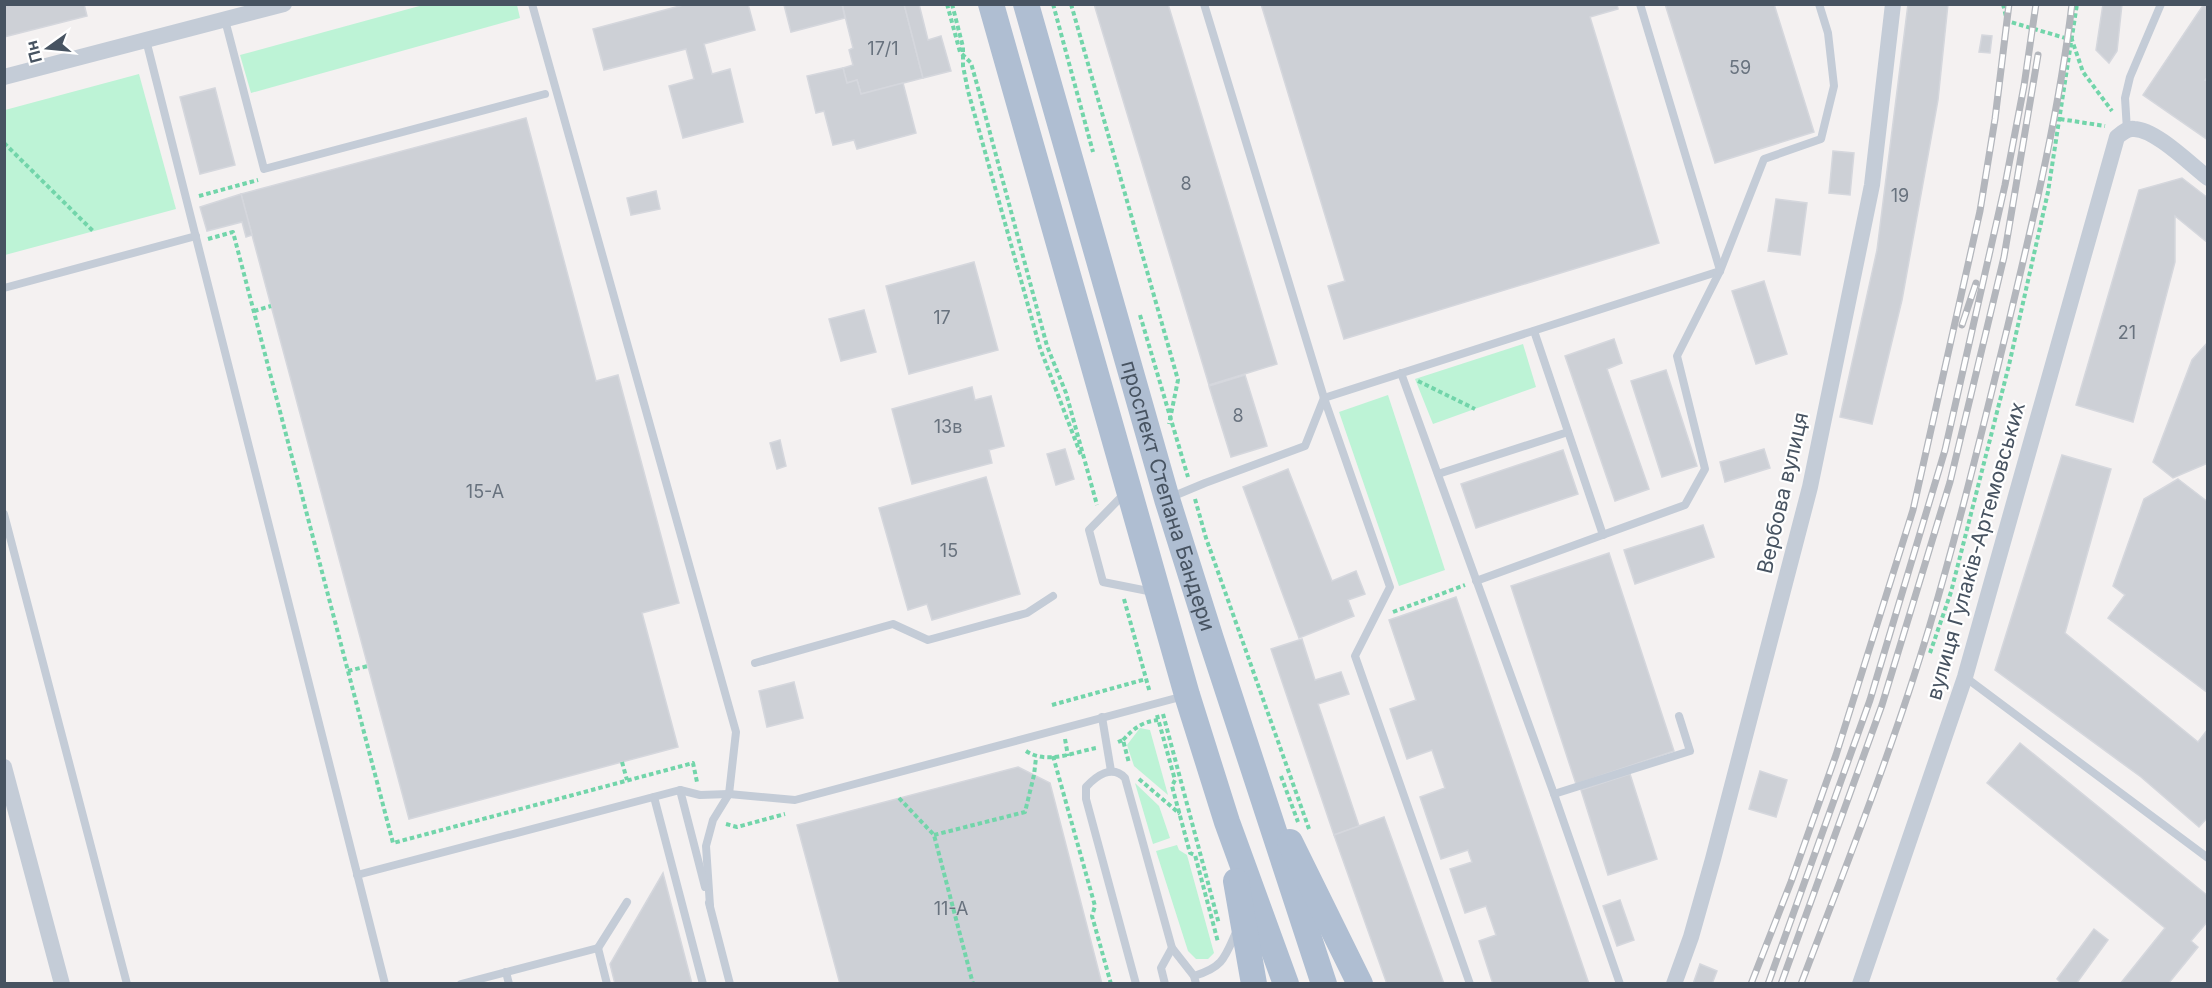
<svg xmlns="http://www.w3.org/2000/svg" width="2212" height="988" viewBox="0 0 2212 988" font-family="Inter,sans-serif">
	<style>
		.green { fill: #bdf3d6 }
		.building { fill: #cdd0d6; stroke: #d5d7dd; stroke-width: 1.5 }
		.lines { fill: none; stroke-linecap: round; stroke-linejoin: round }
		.path { stroke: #72d5aa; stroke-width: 4; stroke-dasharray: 4.5 3; stroke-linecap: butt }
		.service { stroke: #c4ccd7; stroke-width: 8 }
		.minor { stroke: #c4ccd7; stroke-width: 16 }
		.primary { stroke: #afbed2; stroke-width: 26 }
		.rail-casing { stroke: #b3b6bc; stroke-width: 7 }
		.rail { stroke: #fff; stroke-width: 4.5; stroke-dasharray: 14; stroke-linecap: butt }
		.labels { text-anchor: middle; stroke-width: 4.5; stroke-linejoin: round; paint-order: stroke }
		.number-label { font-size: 18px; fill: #68727e }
		.street-label { font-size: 21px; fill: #475361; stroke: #fff }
	</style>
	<rect width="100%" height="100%" fill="#f4f1f1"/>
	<g class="green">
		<polygon points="423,5 517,5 520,18 251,93 240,55"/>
		<polygon points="139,74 176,209 5,255 5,110"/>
		<polygon points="1523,344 1536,387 1433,424 1415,379"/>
		<polygon points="1388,395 1445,570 1399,586 1339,412"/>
		<polygon points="1140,728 1150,730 1168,795 1134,766 1127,745"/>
		<polygon points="1135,783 1159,806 1170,838 1153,844"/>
		<polygon points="1177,845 1179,850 1187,855 1214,953 1208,959 1196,959 1188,951 1156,851"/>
	</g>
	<g class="building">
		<polygon points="4,4 84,4 87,16 4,37"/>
		<polygon points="687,4 748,4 755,30 704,44 712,74 730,69 743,122 683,138 669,86 694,79 686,49 604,70 593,29"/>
		<polygon points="842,4 904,4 923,78 861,94 857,80 847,83 843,68 853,65 849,50 853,48"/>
		<polygon points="842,4 845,18 791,32 784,5"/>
		<polygon points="904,4 919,4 928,40 941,36 951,71 923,78"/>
		<polygon points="1094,4 1168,4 1277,364 1209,385"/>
		<polygon points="1261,4 1617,4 1618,9 1590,17 1659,243 1344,339 1328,286 1345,281"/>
		<polygon points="1665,4 1774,4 1814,132 1715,163"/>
		<polygon points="1908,4 1948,4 1938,100 1902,300 1872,424 1840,417 1877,250"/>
		<polygon points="2103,4 2122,4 2117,51 2109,63 2096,50"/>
		<polygon points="2204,4 2208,4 2208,76 2205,80 2208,81 2208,140 2143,95"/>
		<polygon points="1982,35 1992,36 1990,53 1979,52"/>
		<polygon points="843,68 847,83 857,80 861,94 903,83 916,133 857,149 854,140 833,145 824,111 816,113 807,76"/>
		<polygon points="215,88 235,165 200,174 180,97"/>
		<polygon points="526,118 596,381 618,375 679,603 642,613 678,747 409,819 241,194"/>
		<polygon points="1833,151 1854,153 1850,195 1829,193"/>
		<polygon points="2182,178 2208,198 2208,243 2175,216 2175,262 2133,422 2076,405 2139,190"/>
		<polygon points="656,191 660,209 631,215 627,198"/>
		<polygon points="241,194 252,235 246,237 242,222 207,231 200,207"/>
		<polygon points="1776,199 1807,203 1800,255 1768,251"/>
		<polygon points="974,262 998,350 909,374 886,286"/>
		<polygon points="1764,281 1787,354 1756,364 1732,291"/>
		<polygon points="864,310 876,352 841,361 829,319"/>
		<polygon points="1614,339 1622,363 1607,369 1649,489 1615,501 1565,356"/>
		<polygon points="2208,342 2208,463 2173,478 2153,462 2192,360"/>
		<polygon points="1666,370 1697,466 1662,477 1631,381"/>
		<polygon points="1245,375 1267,446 1231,457 1209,386"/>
		<polygon points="972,387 975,400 991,396 1004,446 989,450 992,463 912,484 892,409"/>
		<polygon points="780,440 786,466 777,469 770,443"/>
		<polygon points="1065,449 1074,479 1056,485 1047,454"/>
		<polygon points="1764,449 1770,468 1725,482 1720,462"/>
		<polygon points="1563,450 1578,494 1476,528 1461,484"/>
		<polygon points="2062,455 2111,469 2065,633 2198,742 2208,729 2208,817 2199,827 2141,777 1995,670"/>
		<polygon points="1288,469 1332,581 1356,571 1365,594 1348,600 1354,616 1299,638 1243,487"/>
		<polygon points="986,477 1020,594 932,620 927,604 908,610 879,508"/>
		<polygon points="2178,479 2208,502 2208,693 2108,618 2125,595 2113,586 2144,499"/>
		<polygon points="1703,525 1714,557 1635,584 1624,550"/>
		<polygon points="1609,553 1674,751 1576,784 1511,586"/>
		<polygon points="1456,597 1589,984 1493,984 1479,941 1496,935 1486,906 1465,913 1450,869 1472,862 1468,850 1441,859 1420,797 1445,788 1432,750 1407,759 1390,709 1416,700 1389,620"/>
		<polygon points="1302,639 1315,680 1341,672 1349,694 1318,704 1359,826 1334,835 1271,649"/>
		<polygon points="794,682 803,718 767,727 759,691"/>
		<polygon points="2020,743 2208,896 2208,921 2191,941 2198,947 2168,984 2120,984 2165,928 1987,783"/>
		<polygon points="1018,767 1050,783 1102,984 840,984 797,825"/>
		<polygon points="1760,771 1787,780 1776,817 1749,809"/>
		<polygon points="1630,774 1657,859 1608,875 1581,790"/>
		<polygon points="1384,817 1444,984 1387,984 1334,835"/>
		<polygon points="663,873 692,984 615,984 610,964"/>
		<polygon points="1620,900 1634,940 1617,946 1603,906"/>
		<polygon points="2094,929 2108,940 2076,984 2062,984 2057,979"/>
		<polygon points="1700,964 1717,971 1712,984 1693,984"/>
	</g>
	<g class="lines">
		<g class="path">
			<polyline points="947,4 960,52 971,63 978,88 1047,346 1066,393 1097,505"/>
			<polyline points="952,4 963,47 963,66 968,91 1040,348 1081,455"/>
			<polyline points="1053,4 1093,152"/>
			<polyline points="1071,4 1178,380 1169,424"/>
			<polyline points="2003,4 2007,21 2072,40 2083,72 2112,111"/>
			<polyline points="2060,119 2105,126"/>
			<polyline points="4,143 93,231"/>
			<polyline points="199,196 258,180"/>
			<polyline points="208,239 233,232 393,843 693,763 697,782"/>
			<polyline points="254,311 271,306"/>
			<polyline points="1140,315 1188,477"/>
			<polyline points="1418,381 1475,409"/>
			<polyline points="1195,499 1206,538 1309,829"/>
			<polyline points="1124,599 1150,693"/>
			<polyline points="1393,612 1465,585"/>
			<polyline points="1930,653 1951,592 2009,365 2048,192 2077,4"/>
			<polyline points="348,671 368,666"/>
			<polyline points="1052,705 1146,679"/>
			<polyline points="1163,714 1219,924"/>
			<polyline points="1157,715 1175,780 1172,786 1190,853 1195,855 1218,942"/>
			<polyline points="1065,739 1068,756"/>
			<path d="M 1123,740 C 1134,728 1142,722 1158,720"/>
			<polyline points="1118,742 1123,740 1129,763"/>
			<path d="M 1026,751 C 1047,765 1074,752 1096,748"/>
			<polyline points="1053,756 1095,906 1092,916 1111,984"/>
			<polyline points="622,762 627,780"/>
			<polyline points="1281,776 1298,822"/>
			<polyline points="1139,779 1180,814"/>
			<polyline points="899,798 934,835 973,984"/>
			<polyline points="726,824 737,827 785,814"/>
			<polyline points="934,835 1025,812 1034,775 1036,758"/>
		</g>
		<g class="service">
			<polyline points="532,4 736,732 729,794 713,820 706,846 710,906"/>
			<polyline points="1204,4 1324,398 1390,587 1355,656 1470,984"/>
			<polyline points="1640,4 1720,270"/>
			<polyline points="225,20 264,169 545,94"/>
			<polyline points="146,40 385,984"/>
			<polyline points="2127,130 2125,98 2130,77 2161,4"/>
			<polyline points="4,288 196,236"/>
			<polyline points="1534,331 1603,535"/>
			<polyline points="1401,373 1554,794 1620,984"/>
			<polyline points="1324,398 1720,271"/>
			<polyline points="1438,474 1568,432"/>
			<polyline points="1124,494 1089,530 1103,582 1153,592"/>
			<polyline points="1169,498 1205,483 1305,446 1324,398"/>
			<polyline points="4,514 127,984"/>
			<polyline points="1476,581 1685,505 1705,469 1677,356 1720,271 1764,159 1821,139 1834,86 1828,33 1819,4"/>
			<polyline points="755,663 893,624 928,640 1027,613 1053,596"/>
			<polyline points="1965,677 2208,858"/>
			<polyline points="1102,717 1111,771"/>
			<polyline points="680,790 705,887"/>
			<polyline points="1554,794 1690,751 1679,716"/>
			<polyline points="654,797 703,984"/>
			<polyline points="357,875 680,790 700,795 729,794 795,800 1184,696"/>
			<polyline points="709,903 730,984"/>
			<polyline points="598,948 607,984"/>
			<polyline points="506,972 509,984"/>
			<path d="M 1194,976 C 1224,967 1225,957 1237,930"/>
			<polyline points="461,984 598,948 627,902"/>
			<path d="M 1136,984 L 1086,799 L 1086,787 C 1096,776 1112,764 1125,778 L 1172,948 L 1194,976 L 1196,984"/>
			<polyline points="1165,984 1161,968 1172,948"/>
		</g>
		<g class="minor">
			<polyline points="4,77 284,4"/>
			<polyline points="4,767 62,984"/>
			<polyline points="1674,984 1691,937 1713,859 1810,487 1872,185 1893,4"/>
			<path d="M 1860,984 L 1965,677 L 2117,137 C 2122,133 2127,128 2134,129 C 2155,129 2190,164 2208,178"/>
		</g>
		<g class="primary">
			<polyline points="991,4 1187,695 1227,822 1286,984"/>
			<path id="s1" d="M 1026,4 L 1167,499 L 1211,639 L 1324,984"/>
			<polyline points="1290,842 1360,984"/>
			<polyline points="1236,881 1254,984"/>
		</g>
		<g class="rail-casing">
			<g id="rail">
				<polyline points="1962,325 1976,283"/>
				<polyline points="1751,984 1791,882 1836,755 1913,510 1980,211 1995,119 2009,4"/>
				<polyline points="1768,984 1870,700 1945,450 2005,185 2024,86 2036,4"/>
				<polyline points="1781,984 1882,705 1950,482 2004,257 2038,55"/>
				<path d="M 1801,984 C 1846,866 1893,748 1929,628 C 1959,528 1983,427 2008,325 C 2033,220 2059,113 2072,4"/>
			</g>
		</g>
		<use href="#rail" class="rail"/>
	</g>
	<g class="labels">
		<g class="number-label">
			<text x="883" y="55">17/1</text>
			<text x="1740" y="74">59</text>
			<text x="1186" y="190">8</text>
			<text x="1900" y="202">19</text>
			<text x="942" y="324">17</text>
			<text x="2127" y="339">21</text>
			<text x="1238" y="422">8</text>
			<text x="948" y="433">13в</text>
			<text x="485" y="498">15-А</text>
			<text x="949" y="557">15</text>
			<text x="951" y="915">11-А</text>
		</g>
		<g class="street-label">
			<text transform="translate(1783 493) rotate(-77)" y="7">Вербова вулиця</text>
			<text dy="7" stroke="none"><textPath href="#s1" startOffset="512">проспект Степана Бандери</textPath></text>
			<text transform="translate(1976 551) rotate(-74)" y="7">вулиця Гулаків-Артемовських</text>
		</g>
	</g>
	<rect width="2212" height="988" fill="none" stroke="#475361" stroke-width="12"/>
	<g transform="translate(48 48) rotate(255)" stroke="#ffffff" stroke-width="4.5" paint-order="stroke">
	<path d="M0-4.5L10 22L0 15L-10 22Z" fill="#475361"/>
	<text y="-9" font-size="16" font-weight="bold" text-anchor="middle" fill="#475361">Пн</text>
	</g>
</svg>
